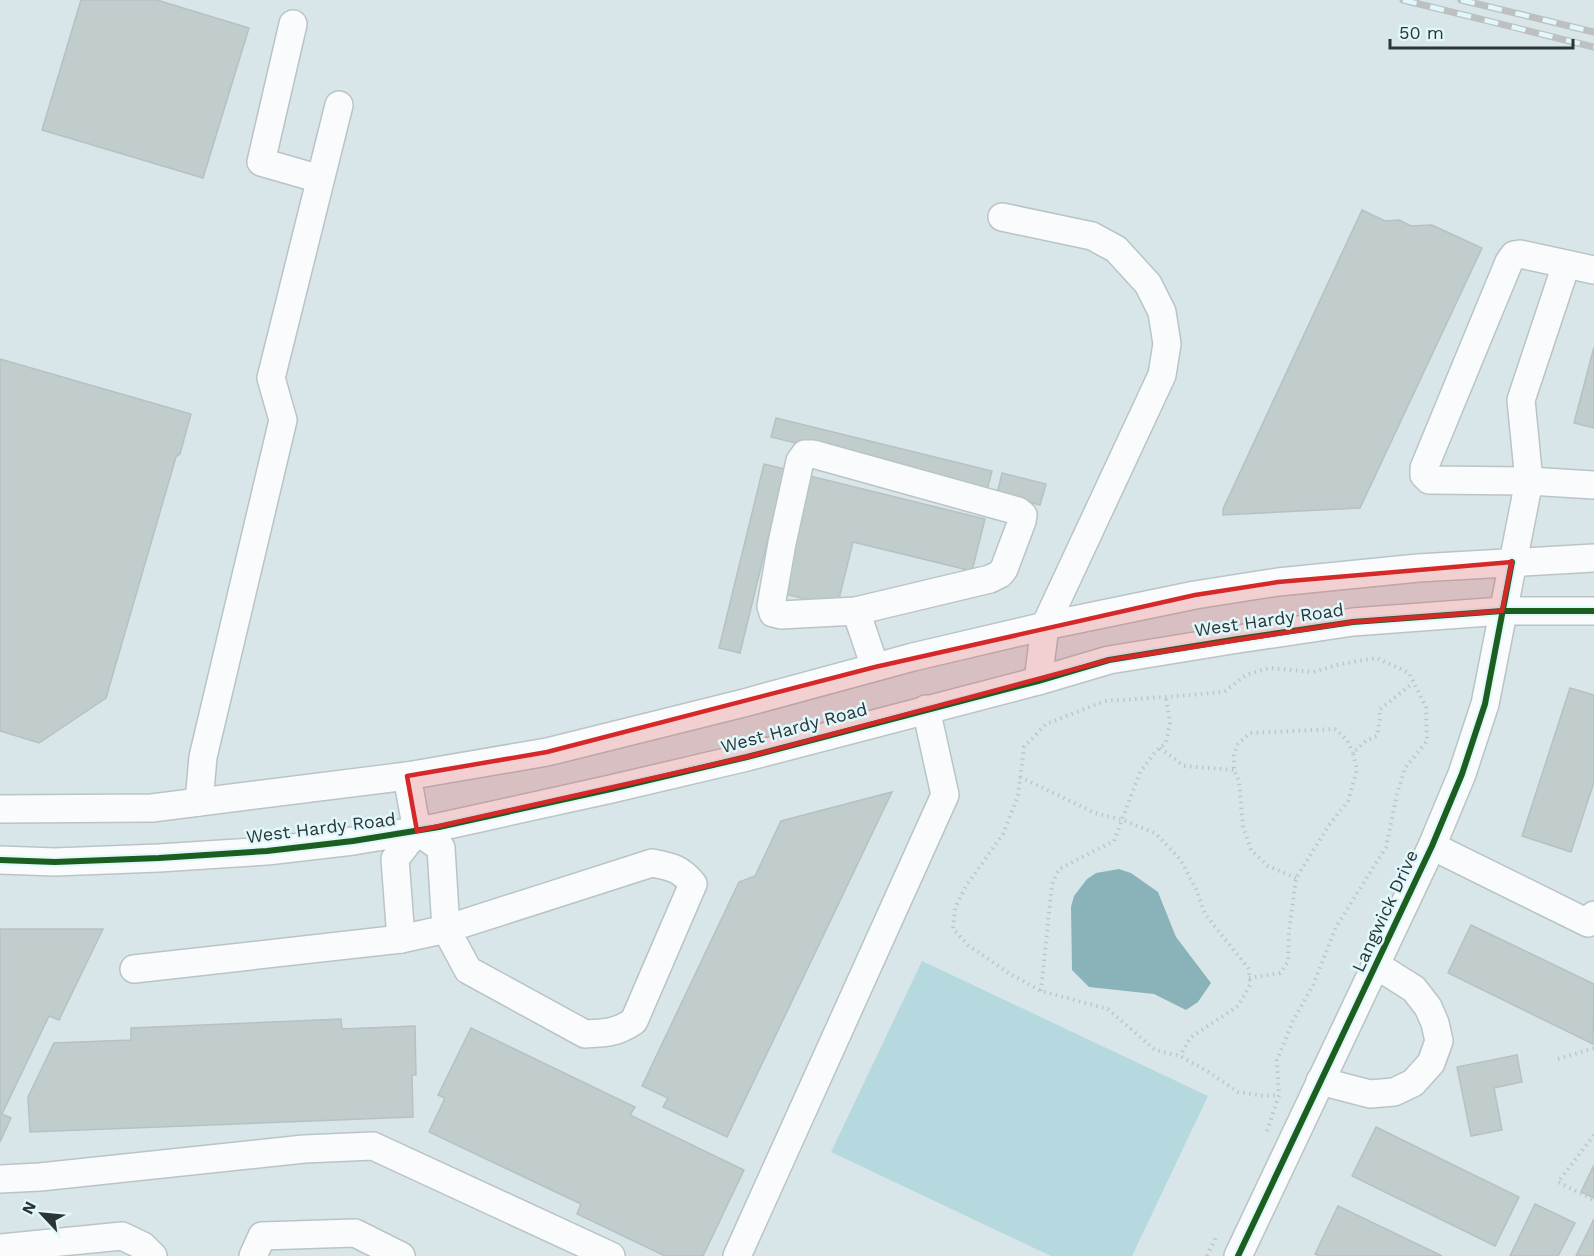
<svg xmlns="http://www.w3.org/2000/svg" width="1594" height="1256" viewBox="0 0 1594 1256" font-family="'Work Sans',sans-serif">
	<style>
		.green { fill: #b5d9de }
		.water { fill: #89b3b9 }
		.building { fill: #c1cccd; stroke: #b6c1c3; stroke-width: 1.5 }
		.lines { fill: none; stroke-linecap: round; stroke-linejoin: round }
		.minor-casing { stroke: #b9c4c6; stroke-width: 30 }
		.path { stroke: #c1c5c6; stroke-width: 4; stroke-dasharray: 1.5 4.5; stroke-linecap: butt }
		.minor { stroke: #f9fbfc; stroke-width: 27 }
		.rail-casing { stroke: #bcc0c0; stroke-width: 7 }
		.rail { stroke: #e0f8fc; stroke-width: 4.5; stroke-dasharray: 14; stroke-linecap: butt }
		.cycleway-casing { stroke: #e0f8fc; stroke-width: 10 }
		.cycleway { stroke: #1b5e20; stroke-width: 6 }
		.marked { fill: #d62828; fill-opacity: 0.2; stroke: #d62828; stroke-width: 4.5; stroke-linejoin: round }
		.labels { text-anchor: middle; stroke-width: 5; stroke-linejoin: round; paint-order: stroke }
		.street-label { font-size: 18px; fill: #2c3536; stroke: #e0f8fc }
	</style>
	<rect width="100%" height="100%" fill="#d9e6e9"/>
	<polygon class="green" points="922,961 1208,1096 1132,1256 1051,1256 831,1152"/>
	<polygon class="water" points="1119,869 1131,873 1158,892 1176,937 1211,983 1198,1002 1186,1010 1154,994 1089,987 1072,970 1071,907 1074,896 1087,879 1096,873"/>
	<g class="building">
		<polygon points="81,0 157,0 249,28 203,178 42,130"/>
		<polygon points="1362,210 1385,221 1399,220 1411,226 1432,225 1482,248 1360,508 1223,515 1223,509"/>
		<polygon points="1594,347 1594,428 1574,423"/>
		<polygon points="0,359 191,414 180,454 176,457 106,698 39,743 0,731"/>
		<polygon points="776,418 992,471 987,490 771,437"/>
		<polygon points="764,464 785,469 740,653 719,648"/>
		<polygon points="1002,473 1046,484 1040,505 997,494"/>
		<polygon points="810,476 985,519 972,571 853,542 837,607 781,593"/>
		<polygon points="1570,688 1594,695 1594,782 1571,852 1522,836"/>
		<polygon points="892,792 727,1137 663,1107 668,1098 642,1086 739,882 755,876 781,821"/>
		<polygon points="1471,925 1594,984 1593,1044 1448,973"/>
		<polygon points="0,929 103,929 59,1020 49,1016 2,1114 11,1118 0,1142"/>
		<polygon points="341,1019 342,1029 415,1026 416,1075 412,1075 413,1117 30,1132 28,1097 54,1043 131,1040 131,1028"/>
		<polygon points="471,1028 635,1107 630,1115 744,1170 703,1256 665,1256 577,1214 581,1204 429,1132 445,1098 438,1095"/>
		<polygon points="1517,1055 1522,1082 1494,1088 1502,1130 1471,1136 1457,1067"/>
		<polygon points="1376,1127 1519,1197 1495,1246 1352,1176"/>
		<polygon points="1594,1165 1594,1198 1581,1192"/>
		<polygon points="1535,1204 1575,1223 1558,1256 1510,1256"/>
		<polygon points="1338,1206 1442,1256 1320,1256 1315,1254"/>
		<polygon points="1594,1219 1594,1256 1576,1256"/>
	</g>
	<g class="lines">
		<g class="minor-casing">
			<g id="minor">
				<polyline points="293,24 261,162 320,179"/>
				<polyline points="1002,217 1092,236 1116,249 1148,284 1162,312 1167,344 1162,375 1045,626 1038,681"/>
				<polyline points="1594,270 1520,254 1514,255 1509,262 1424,468 1424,475 1429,480 1529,481 1594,485"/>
				<polygon points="805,454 813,454 1018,511 1023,515 1022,521 1004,569 1000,574 990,579 856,611 781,615 773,613 771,606 782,543 800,461"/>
				<polyline points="856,611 875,667"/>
				<polyline points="199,802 203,757 283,420 271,378 339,105"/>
				<polyline points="0,809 152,808 407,776 547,752 744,703 913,657 1045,626 1195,595 1278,582 1418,568 1594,558"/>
				<polyline points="1432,846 1588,923 1594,915"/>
				<polyline points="0,860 55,862 159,858 267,851 353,841 439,827 611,789 747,757 1038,681 1109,660 1238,639 1353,622 1502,611 1594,611"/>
				<polyline points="401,939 395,859 417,831"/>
				<path d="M 134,969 L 401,939 L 446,929 L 652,863 C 672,867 680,868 693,884 L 634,1021 C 617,1033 605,1033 585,1034 L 468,970 L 446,929 L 441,848 L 417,831 L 407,776"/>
				<polyline points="1320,1081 1370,1094 1394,1092 1413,1083 1431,1063 1439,1041 1435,1023 1428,1007 1414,989 1376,965"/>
				<polyline points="0,1179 40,1177 304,1149 373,1146 611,1256"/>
				<polyline points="0,1248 122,1236 143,1246 153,1256"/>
				<polyline points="253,1256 262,1236 355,1233 401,1256"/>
				<polyline points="737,1256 945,795 926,709"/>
				<polyline points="1238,1256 1432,846 1462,774 1485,704 1529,481 1521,400 1566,265"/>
			</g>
		</g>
		<g class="path">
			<polyline points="1160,748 1184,766 1234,770"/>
			<polyline points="1020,777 1095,813 1123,820 1155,833 1180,859 1196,889 1205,914 1249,969 1250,985 1238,1006 1190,1038 1180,1056"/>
			<polyline points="1296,878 1268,866 1251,850 1243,826 1239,781 1234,770 1234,755 1238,744 1250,733 1335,729 1347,740 1353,753"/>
			<polyline points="1249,978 1280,973 1288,962 1289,932 1296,878 1329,825 1348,801 1357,770 1353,753 1367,740 1377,736 1380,718 1379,710 1413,683"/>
			<polyline points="1041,991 1052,884 1059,869 1114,841 1140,772 1155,752 1166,743 1170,723 1166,697"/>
			<polyline points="1558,1059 1594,1048"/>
			<polyline points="1267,1131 1279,1095 1277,1060 1293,1021 1313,985 1336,927 1386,847 1397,794 1405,768 1427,741 1426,707 1409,673 1377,658 1341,664 1313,672 1269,668 1246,675 1224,692 1166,697 1105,701 1046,724 1024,747 1018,796 1003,834 966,886 955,908 953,929 968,945 1010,974 1041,991 1108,1009 1155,1050 1180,1056 1207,1071 1238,1092 1264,1096 1279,1095"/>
			<polyline points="1594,1135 1558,1182 1594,1200"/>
			<polyline points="1207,1256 1217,1235"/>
		</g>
		<use href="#minor" class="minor"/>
		<g class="rail-casing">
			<g id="rail">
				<polyline points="1403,0 1594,47"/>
				<polyline points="1461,0 1594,32"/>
			</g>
		</g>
		<use href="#rail" class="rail"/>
		<g class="cycleway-casing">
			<g id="cycleway">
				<polyline points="0,860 55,862 159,858 267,851 353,841 439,827 611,789 747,757 1038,681 1109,660 1238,639 1353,622 1502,611 1594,611"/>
				<polyline points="1238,1256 1432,846 1462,774 1485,704 1512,562"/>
			</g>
		</g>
		<use href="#cycleway" class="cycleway"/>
	</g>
	<path class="marked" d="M 1512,562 L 1502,611 L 1353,622 L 1109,660 L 747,757 L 417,831 L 407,776 L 547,752 L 875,667 L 1195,595 L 1278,582 Z"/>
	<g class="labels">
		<g class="street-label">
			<text transform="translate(1269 620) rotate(-8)" y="6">West Hardy Road</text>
			<text transform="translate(794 728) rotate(-15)" y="6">West Hardy Road</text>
			<text transform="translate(321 828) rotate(-7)" y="6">West Hardy Road</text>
			<text transform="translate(1385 911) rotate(-65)" y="6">Langwick Drive</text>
		</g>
	</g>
	<g transform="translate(42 1214) rotate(296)" stroke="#e0f8fc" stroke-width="4.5" paint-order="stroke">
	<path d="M0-4.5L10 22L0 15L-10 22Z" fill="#2c3536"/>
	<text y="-9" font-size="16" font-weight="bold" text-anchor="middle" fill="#2c3536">N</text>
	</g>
	<path d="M1390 39v9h183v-9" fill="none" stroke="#2c3536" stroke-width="3"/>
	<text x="1399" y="39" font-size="18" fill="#2c3536" stroke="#e0f8fc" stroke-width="4.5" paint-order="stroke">50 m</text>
</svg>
